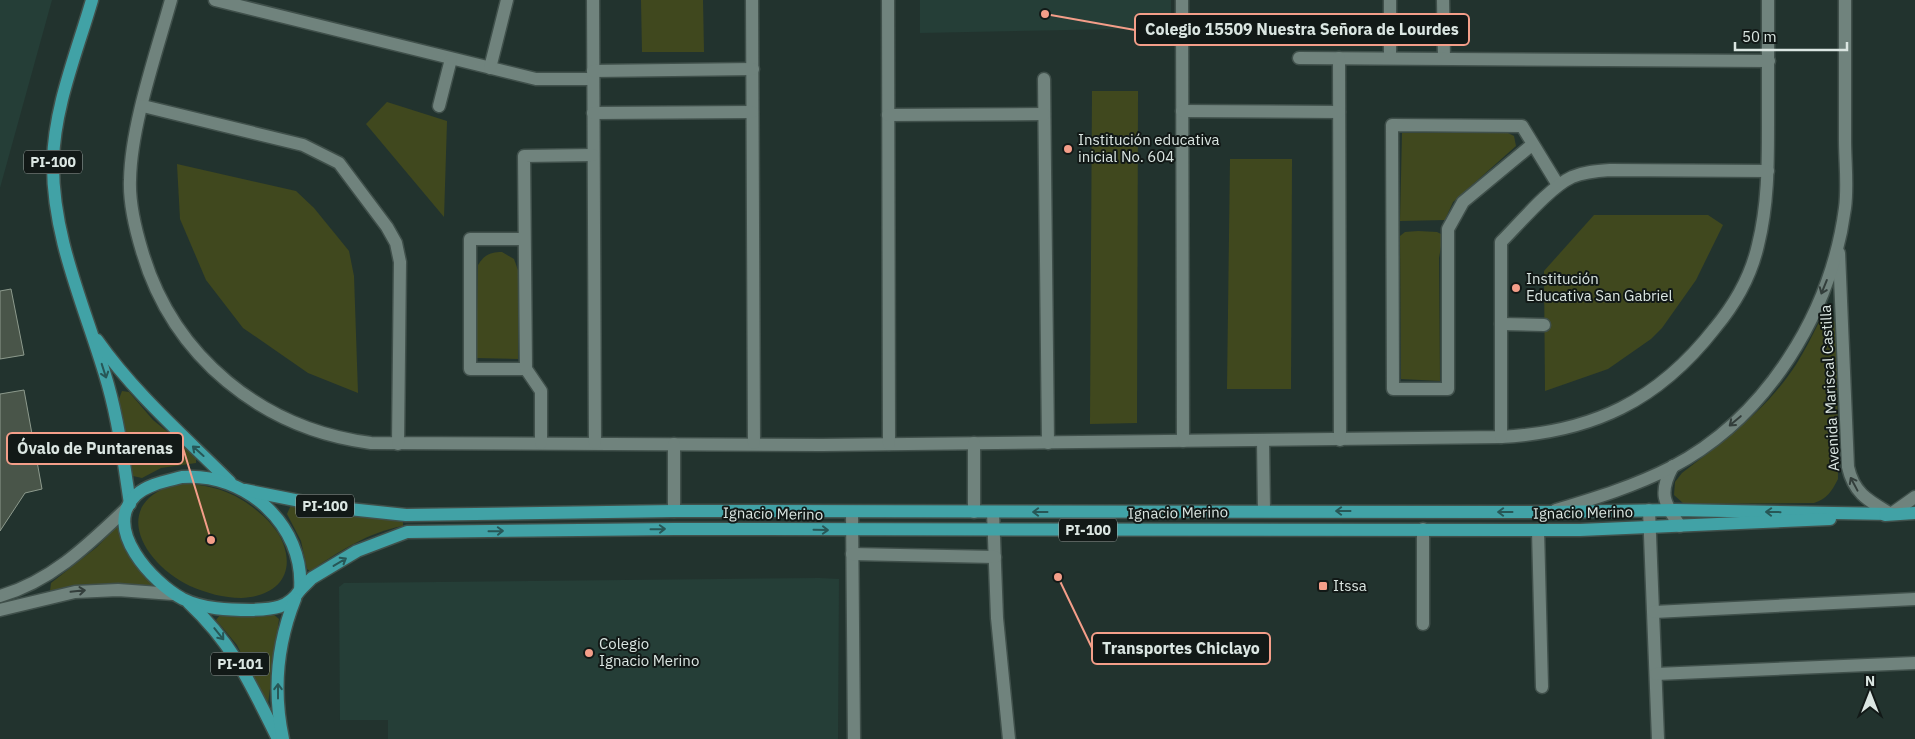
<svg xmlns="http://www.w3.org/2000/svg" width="1915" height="739" viewBox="0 0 1915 739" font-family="'IBM Plex Sans',sans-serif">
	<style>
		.built { fill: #253e37 }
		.green { fill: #40481e }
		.building { fill: #495549; stroke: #8d9a8d }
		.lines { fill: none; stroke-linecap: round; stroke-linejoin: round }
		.street-casing { stroke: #40504b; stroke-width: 15 }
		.secondary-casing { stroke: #40504b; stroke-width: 15 }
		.primary-casing { stroke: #40504b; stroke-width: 15 }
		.street { stroke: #70837d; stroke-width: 12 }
		.secondary { stroke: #70837d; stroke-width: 12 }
		.primary { stroke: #41a2a6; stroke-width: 12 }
		.oneway { stroke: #333e3b }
		.oneway2 { stroke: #275757 }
		.poi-dot { fill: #f49e89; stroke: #121917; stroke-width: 2 }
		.labels { text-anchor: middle; stroke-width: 4; stroke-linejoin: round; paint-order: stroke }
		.shield { fill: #121917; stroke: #9fa8a5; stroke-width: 1 }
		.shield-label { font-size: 14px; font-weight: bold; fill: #dbe6e2 }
		.poi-label { font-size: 15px; fill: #dbe6e2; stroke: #121917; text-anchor: start }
		.street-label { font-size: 15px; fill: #dbe6e2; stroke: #121917 }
		.leader { fill: none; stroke: #f49e89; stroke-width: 2 }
		.callout-dot { fill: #f49e89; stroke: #121917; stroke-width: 2 }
		.callout { fill: #121917; stroke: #f49e89; stroke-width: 2 }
		.callout-label { font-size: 16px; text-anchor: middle; font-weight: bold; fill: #dbe6e2 }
	</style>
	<rect width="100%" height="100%" fill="#22332e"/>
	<g class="built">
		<polygon points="0,0 52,0 0,188"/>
		<polygon points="920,0 1171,0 1171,28 920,33"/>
		<polygon points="819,578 839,579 838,739 388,739 388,720 340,720 339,587 344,583"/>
	</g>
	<g class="green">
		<polygon points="641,0 703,0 704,52 642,52"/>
		<polygon points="1092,91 1138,91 1137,423 1090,424"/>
		<polygon points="387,102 447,121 444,217 366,124"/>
		<polygon points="1506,132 1514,136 1516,146 1453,202 1445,220 1400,221 1402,133"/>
		<polygon points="1230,159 1292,159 1291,389 1227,389"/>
		<polygon points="177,164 296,191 314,208 349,251 354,276 358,393 308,373 243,328 206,280 180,219"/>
		<polygon points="1594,215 1708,215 1723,225 1696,280 1662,328 1651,339 1608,369 1545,391 1544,271"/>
		<polygon points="1418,231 1437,232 1443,235 1439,258 1440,381 1401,379 1400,236 1405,232"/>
		<path d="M 502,252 L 514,259 L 519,273 L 518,359 L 476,358 L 478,265 C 484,255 490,252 502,252 Z"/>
		<path d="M 1831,318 L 1836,323 L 1837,333 L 1838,479 C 1832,491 1827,499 1814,503 L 1684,504 L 1674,495 L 1675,482 L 1682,473 C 1724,441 1768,409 1797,363 C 1805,350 1812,336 1819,322 L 1823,319 Z"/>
		<polygon points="122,391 129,392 153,420 196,455 196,463 161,468 142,478 133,476 119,399"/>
		<path d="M 180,483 C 201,484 223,488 242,500 C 257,509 277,526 283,543 C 296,577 274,597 241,598 C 224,598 206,593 190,586 C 141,563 108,501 180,483 Z"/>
		<path d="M 291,505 L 340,515 L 403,520 L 403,526 C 368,532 339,552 310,571 L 307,569 L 301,541 L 287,514 Z"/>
		<polygon points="119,524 156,585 155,588 50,591 51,583 97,547"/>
		<polygon points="273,614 279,619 268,704 265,703 237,645 216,620 220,615 248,617"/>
	</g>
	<g class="building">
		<polygon points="11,289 24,355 0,359 0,291"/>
		<polygon points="24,390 42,489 25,493 0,531 0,394"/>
	</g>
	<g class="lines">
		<g class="street-casing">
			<g id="street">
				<path d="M 171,0 C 156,54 131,125 130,180 C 129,204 135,228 142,251 C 173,357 262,429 371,443 L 822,445 L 1501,437 C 1593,432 1658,401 1715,328 C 1735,304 1751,276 1758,245 C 1768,205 1768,165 1768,125 C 1768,83 1768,42 1768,0"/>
				<polyline points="215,0 536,79 593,79"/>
				<polyline points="593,0 595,443"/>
				<polyline points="752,0 754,443"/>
				<polyline points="888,0 889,444"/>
				<polyline points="1182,0 1183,441"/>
				<polyline points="1390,0 1390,58"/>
				<polyline points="1443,0 1444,58"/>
				<polyline points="1299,58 1769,61"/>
				<polyline points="1339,58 1340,440"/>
				<polyline points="490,68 507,0"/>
				<polyline points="593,71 753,69"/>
				<polyline points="1044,79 1048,443"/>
				<polyline points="143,106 303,145 339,163 387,227 396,243 400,262 398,444"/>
				<polyline points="439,106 451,59"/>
				<polyline points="1182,111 1339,112"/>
				<polyline points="593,113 752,112"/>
				<polyline points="888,115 1044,114"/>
				<polyline points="1533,144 1463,202 1448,229 1448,389 1393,389 1392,125 1522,126 1558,185"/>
				<polyline points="523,239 470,239 470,369 526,369"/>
				<polyline points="1501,324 1544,325"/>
				<path d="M 1501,437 L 1501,242 C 1519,224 1550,187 1572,177 C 1584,172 1596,171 1610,170 L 1768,171"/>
				<polyline points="1263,441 1264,511"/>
				<polyline points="541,443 541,391 526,369 524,156 593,155"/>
				<polyline points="974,443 974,512"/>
				<polyline points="674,444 674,511"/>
				<polyline points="1649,510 1658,739"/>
				<polyline points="852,512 854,739"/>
				<polyline points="993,512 997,618 1009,739"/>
				<polyline points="1891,514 1915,497"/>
				<polyline points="1423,529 1423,624"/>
				<polyline points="1538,530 1542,687"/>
				<polyline points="852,554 995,557"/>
				<path d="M 0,596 C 52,581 89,544 127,508"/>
				<polyline points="0,610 75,592 118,590 173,594"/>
				<polyline points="1654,612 1915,599"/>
				<polyline points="1656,674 1915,663"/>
			</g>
		</g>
		<g class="secondary-casing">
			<g id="secondary">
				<path d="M 1839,253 L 1848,467 C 1854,494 1869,501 1891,514"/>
				<path d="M 1673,466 C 1658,493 1664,503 1680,526"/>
				<path d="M 1556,510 C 1596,498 1635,486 1672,467 C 1767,417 1831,313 1845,208 C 1848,186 1845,162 1845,140 C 1845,93 1845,47 1845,0"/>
			</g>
		</g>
		<g class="primary-casing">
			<g id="primary">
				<path d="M 92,0 C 77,52 54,107 53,162 C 52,240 87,311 108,385 C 119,424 124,464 130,504"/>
				<path d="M 97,340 C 135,394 184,436 230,482"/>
				<path d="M 182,477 C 245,472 305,525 300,590 C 288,609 272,609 251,610 C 229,610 203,609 183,599 C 153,583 101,528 136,495 C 148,484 167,481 182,477 Z"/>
				<polyline points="245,490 330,507 406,515 674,511 1549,512 1675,510 1891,514"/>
				<polyline points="1885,515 1915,513"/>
				<polyline points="300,590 312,578 357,551 407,532 674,529 1580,530 1830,519"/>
				<path d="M 189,603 C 234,645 251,685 278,739"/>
				<path d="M 283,739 C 273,692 277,644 295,599"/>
			</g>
		</g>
		<use href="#street" class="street"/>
		<use href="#secondary" class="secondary"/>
		<use href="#primary" class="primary"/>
	</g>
	<defs><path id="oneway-shaft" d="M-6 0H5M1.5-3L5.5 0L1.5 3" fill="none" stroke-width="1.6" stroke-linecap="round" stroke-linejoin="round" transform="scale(1.25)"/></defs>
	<g class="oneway">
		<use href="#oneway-shaft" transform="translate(1824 287) rotate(112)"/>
		<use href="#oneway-shaft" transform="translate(1735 421) rotate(140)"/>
		<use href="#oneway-shaft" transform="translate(1854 484) rotate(-118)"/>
		<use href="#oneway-shaft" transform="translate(78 591) rotate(-6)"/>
	</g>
	<g class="oneway2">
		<use href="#oneway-shaft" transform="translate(104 371) rotate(72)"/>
		<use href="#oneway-shaft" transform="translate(198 451) rotate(-138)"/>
		<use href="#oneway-shaft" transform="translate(1343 511) rotate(-180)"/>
		<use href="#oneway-shaft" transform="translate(1040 512) rotate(180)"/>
		<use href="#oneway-shaft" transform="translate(1505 512) rotate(-180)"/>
		<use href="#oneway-shaft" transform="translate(1773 512) rotate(-179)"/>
		<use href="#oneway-shaft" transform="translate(658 529) rotate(-1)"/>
		<use href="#oneway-shaft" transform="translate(821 530) rotate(1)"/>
		<use href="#oneway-shaft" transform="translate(496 531) rotate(-1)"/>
		<use href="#oneway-shaft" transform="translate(340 562) rotate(-31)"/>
		<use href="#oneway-shaft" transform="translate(219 634) rotate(51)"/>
		<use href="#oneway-shaft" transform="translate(278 691) rotate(-90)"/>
	</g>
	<g class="poi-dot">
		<circle cx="1068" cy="149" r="5"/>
		<circle cx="1516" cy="288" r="5"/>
		<rect x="1318" y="581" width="10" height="10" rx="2.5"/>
		<circle cx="589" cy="653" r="5"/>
	</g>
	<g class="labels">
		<g class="shield">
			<rect x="24" y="150.5" width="58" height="23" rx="4"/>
			<rect x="296" y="494.5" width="58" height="23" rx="4"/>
			<rect x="1059" y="518.5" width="58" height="23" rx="4"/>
			<rect x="211" y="652.5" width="58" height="23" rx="4"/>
		</g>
		<g class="shield-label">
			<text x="53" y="167">PI-100</text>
			<text x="325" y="511">PI-100</text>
			<text x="1088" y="535">PI-100</text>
			<text x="240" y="669">PI-101</text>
		</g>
		<g class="poi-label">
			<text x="1078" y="145">Institución educativa<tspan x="1078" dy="17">inicial No. 604</tspan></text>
			<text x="1526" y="284">Institución<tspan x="1526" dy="17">Educativa San Gabriel</tspan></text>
			<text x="1333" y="591">Itssa</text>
			<text x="599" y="649">Colegio<tspan x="599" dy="17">Ignacio Merino</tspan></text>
		</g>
		<g class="street-label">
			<text transform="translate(1830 388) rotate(-93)" y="5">Avenida Mariscal Castilla</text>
			<text transform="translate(1178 513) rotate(-1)" y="5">Ignacio Merino</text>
			<text transform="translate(1583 513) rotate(-1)" y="5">Ignacio Merino</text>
			<text transform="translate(773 514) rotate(1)" y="5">Ignacio Merino</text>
		</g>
	</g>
	<path class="leader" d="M1045 14L1135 30M211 540L183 448M1058 577L1092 648"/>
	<g class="callout-dot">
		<circle cx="1045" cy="14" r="5"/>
		<circle cx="211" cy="540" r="5"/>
		<circle cx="1058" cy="577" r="5"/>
	</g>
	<g class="callout">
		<rect x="1135" y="14" width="334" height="31" rx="5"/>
		<rect x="7" y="433" width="176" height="31" rx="5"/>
		<rect x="1092" y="633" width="178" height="31" rx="5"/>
	</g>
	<g class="callout-label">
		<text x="1302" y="35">Colegio 15509 Nuestra Señora de Lourdes</text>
		<text x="95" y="454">Óvalo de Puntarenas</text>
		<text x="1181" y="654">Transportes Chiclayo</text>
	</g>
	<g transform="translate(1870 694)" stroke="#121917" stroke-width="4" paint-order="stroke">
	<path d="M0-4L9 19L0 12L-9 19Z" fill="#dbe6e2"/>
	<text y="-8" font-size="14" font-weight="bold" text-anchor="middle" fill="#dbe6e2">N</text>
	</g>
	<path d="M1735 42v8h112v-8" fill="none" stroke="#dbe6e2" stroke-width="2.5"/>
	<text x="1742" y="42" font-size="15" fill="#dbe6e2" stroke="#121917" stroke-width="4" paint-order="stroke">50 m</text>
</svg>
